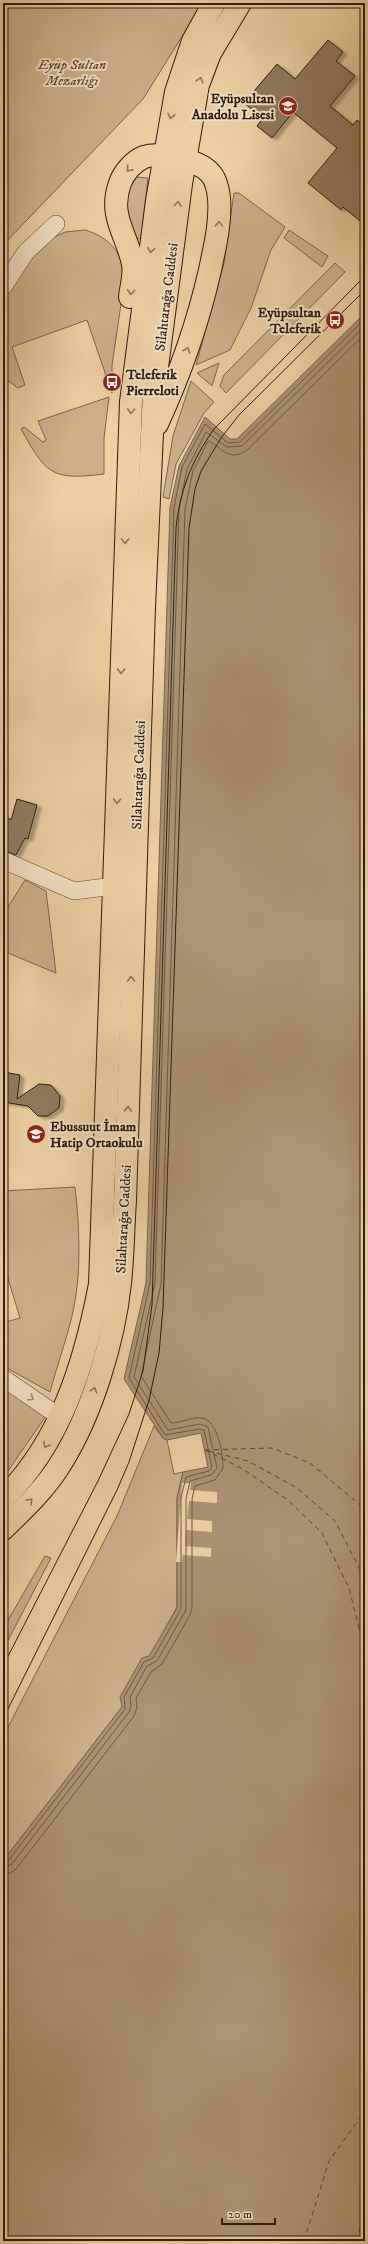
<svg xmlns="http://www.w3.org/2000/svg" width="368" height="2244" viewBox="0 0 368 2244" font-family="'IM FELL DW Pica',serif">
	<style>
		.green { fill: #ccb18b; stroke: #7c664f }
		.water { fill: #ac9372; stroke: #79634c }
		.pier { fill: #edd0a3 }
		.lines { fill: none; stroke-linecap: round; stroke-linejoin: round }
		.shore { stroke: #6c5842; stroke-width: 1 }
		.ferry { stroke: #594634; stroke-width: 1; stroke-dasharray: 5 4; stroke-linecap: butt }
		.building { fill: #917a5e; stroke: #2d1c13; filter: url(#shadow) }
		.street-casing { stroke: #5d4937; stroke-width: 18 }
		.primary-casing { stroke: #2d1c13; stroke-width: 24 }
		.street { stroke: #f3e0c3; stroke-width: 17 }
		.primary { stroke: #edd0a3; stroke-width: 22 }
		.tram { stroke: #2d1c13; stroke-width: 1 }
		.oneway { stroke: #8d765b }
		.oneway2 { stroke: #9a8874 }
		.labels { text-anchor: middle; stroke-width: 4; stroke-linejoin: round; paint-order: stroke }
		.park-label { font-size: 14px; font-style: italic; fill: #5d4937; stroke: #f3e0c3 }
		.poi-label { font-size: 14px; font-weight: bold; fill: #2d1c13; stroke: #f3e0c3; text-anchor: end }
		.street-label { font-size: 14px; fill: #2d1c13; stroke: #f3e0c3 }
	</style>
	<defs>
		<filter id="shadow"><feDropShadow dx="4.5" dy="2.5" stdDeviation="1" flood-color="#0004"/></filter>
	</defs>
	<rect width="100%" height="100%" fill="#edd0a3"/>
	<filter id="stains"><feTurbulence type="fractalNoise" baseFrequency=".005" numOctaves="4"/><feColorMatrix values="0 0 0 0 .2 0 0 0 0 .09 0 0 0 0 .02 0 0 0 .5 -.17"/></filter>
	<radialGradient id="worn" r=".72"><stop offset=".6" stop-color="#630" stop-opacity="0"/><stop offset="1" stop-color="#630" stop-opacity=".3"/></radialGradient>
	<g class="green">
		<polygon points="3,3 203,3 143,99 3,245"/>
		<path d="M 137,177 L 148,178 L 141,238 L 138,239 C 124,226 122,190 137,177 Z"/>
		<polygon points="234,193 239,193 285,227 271,250 251,308 230,350 196,365 224,263"/>
		<path d="M 85,230 C 109,237 122,252 125,277 L 112,365 L 112,393 L 87,320 L 12,347 L 25,385 L 18,388 L 3,377 L 3,298 L 34,253 L 49,240 L 65,232 Z"/>
		<polygon points="289,230 328,256 322,267 284,238"/>
		<polygon points="335,263 345,272 226,393 220,386 224,375"/>
		<polygon points="219,363 212,386 197,373"/>
		<polygon points="191,381 214,402 204,413 176,464 169,499 163,497 173,436"/>
		<path d="M 109,397 L 104,438 L 104,474 C 50,481 46,473 21,429 L 24,427 L 43,442 L 46,440 L 38,421 Z"/>
		<polygon points="25,880 46,891 56,973 3,951 3,915"/>
		<path d="M 75,1187 C 80,1233 82,1280 70,1324 C 64,1347 56,1369 50,1392 L 3,1366 L 3,1323 L 20,1318 L 3,1262 L 3,1191 Z"/>
		<polygon points="3,1376 48,1413 3,1478"/>
		<polygon points="154,1426 163,1438 167,1440 174,1474 183,1472 177,1498 177,1607 122,1707 3,1861 3,1737 117,1516"/>
		<polygon points="45,1556 51,1558 3,1650 3,1629"/>
	</g>
	<polygon class="water" points="365,313 365,2241 3,2241 3,1861 122,1707 120,1697 142,1658 149,1656 177,1608 177,1498 183,1472 208,1467 201,1433 167,1440 163,1438 124,1379 146,1283 170,507 179,466 205,417 230,439 237,439"/>
	<polygon class="pier" points="182,1483 191,1483 190,1490 217,1492 217,1503 189,1501 187,1519 212,1521 212,1532 186,1530 185,1546 211,1548 211,1557 183,1555 182,1562 176,1562"/>
	<g class="lines">
		<g class="shore">
			<polyline points="3,1863 8,1861 125,1709 124,1697 144,1662 153,1658 181,1609 181,1498 186,1477 209,1471 212,1467 204,1430 199,1429 165,1435 129,1378 150,1283 174,508 182,467 205,424 228,443 240,442 365,319"/>
			<polyline points="3,1868 12,1864 129,1712 131,1706 130,1697 147,1666 157,1661 186,1610 186,1499 190,1481 211,1475 217,1468 208,1427 200,1424 168,1430 134,1377 155,1283 179,509 187,469 206,432 227,447 242,446 365,326"/>
			<path d="M 3,1874 L 10,1873 L 16,1869 L 134,1716 L 137,1708 L 136,1698 L 151,1672 L 162,1664 L 190,1615 L 192,1608 L 192,1499 L 195,1486 L 215,1480 L 223,1468 C 223,1455 218,1419 201,1418 C 191,1417 181,1423 171,1423 L 141,1376 L 161,1284 L 185,509 L 193,471 L 208,441 C 222,447 229,463 247,450 L 365,334"/>
		</g>
		<g class="ferry">
			<polyline points="205,1450 243,1469 289,1501 322,1533 349,1588 365,1652"/>
			<polyline points="205,1450 272,1448 310,1463 365,1509"/>
			<polyline points="208,1451 248,1461 297,1488 335,1521 360,1569 365,1584"/>
			<polyline points="304,2241 329,2161 365,2111"/>
			<polyline points="357,2241 365,2206"/>
		</g>
	</g>
	<g class="building">
		<polygon points="328,40 343,52 336,61 355,76 330,106 353,125 357,120 365,127 365,225 343,207 341,210 308,183 337,148 293,112 272,138 257,126 263,118 244,103 277,64 295,79"/>
		<polygon points="17,799 37,805 28,839 25,838 16,855 3,850 3,815 11,820"/>
		<polygon points="3,1072 20,1075 17,1099 39,1084 51,1085 60,1096 59,1108 48,1116 38,1116 28,1106 3,1102"/>
	</g>
	<g class="lines">
		<g class="street-casing">
			<g id="street">
				<polyline points="3,287 26,252 56,224"/>
				<polyline points="3,860 74,891 114,886"/>
				<polyline points="3,1378 60,1417"/>
			</g>
		</g>
		<g class="primary-casing">
			<g id="primary">
				<path d="M 130,297 C 131,287 135,274 133,264 C 127,234 108,216 120,183 C 124,172 134,161 144,157 C 160,152 199,160 210,173 C 216,179 218,189 219,198 C 221,222 215,246 210,270 C 198,323 180,374 157,424"/>
				<path d="M 3,1499 C 61,1442 85,1363 100,1284 L 131,402 L 157,201 L 176,92 L 193,41 L 214,3"/>
				<path d="M 3,1529 C 24,1509 46,1488 61,1463 C 92,1414 114,1340 120,1283 C 123,1256 123,1228 125,1201 L 144,607 L 154,390 L 181,184 L 198,85 L 210,53 L 240,3"/>
			</g>
		</g>
		<use href="#street" class="street"/>
		<use href="#primary" class="primary"/>
		<g class="tram">
			<path d="M 3,1666 L 98,1481 L 129,1414 L 143,1371 L 152,1305 L 176,528 C 180,490 192,460 214,429 L 365,276"/>
			<polyline points="3,1719 117,1490 129,1462 149,1400 159,1353 163,1308 189,528 195,489 201,471 221,438 239,415 365,290"/>
		</g>
	</g>
	<defs><path id="oneway-chevron" d="M-2-3.5L2.5 0L-2 3.5" fill="none" stroke-width="1.6" stroke-linecap="round" stroke-linejoin="round"/></defs>
	<g class="oneway">
		<use href="#oneway-chevron" transform="translate(200 80) rotate(-73)"/>
		<use href="#oneway-chevron" transform="translate(171 116) rotate(101)"/>
		<use href="#oneway-chevron" transform="translate(129 169) rotate(132)"/>
		<use href="#oneway-chevron" transform="translate(178 204) rotate(-82)"/>
		<use href="#oneway-chevron" transform="translate(219 224) rotate(-88)"/>
		<use href="#oneway-chevron" transform="translate(151 250) rotate(98)"/>
		<use href="#oneway-chevron" transform="translate(131 292) rotate(95)"/>
		<use href="#oneway-chevron" transform="translate(187 350) rotate(-71)"/>
		<use href="#oneway-chevron" transform="translate(131 411) rotate(93)"/>
		<use href="#oneway-chevron" transform="translate(125 541) rotate(92)"/>
		<use href="#oneway-chevron" transform="translate(121 671) rotate(92)"/>
		<use href="#oneway-chevron" transform="translate(117 801) rotate(92)"/>
		<use href="#oneway-chevron" transform="translate(131 979) rotate(-89)"/>
		<use href="#oneway-chevron" transform="translate(128 1109) rotate(-88)"/>
		<use href="#oneway-chevron" transform="translate(94 1390) rotate(-72)"/>
		<use href="#oneway-chevron" transform="translate(46 1445) rotate(120)"/>
		<use href="#oneway-chevron" transform="translate(30 1501) rotate(-47)"/>
	</g>
	<use class="oneway2" href="#oneway-chevron" transform="translate(31 1398) rotate(35)"/>
	<defs>
		<g id="school-disc" transform="scale(1)"><circle r="9.5" fill="#8f2418" stroke="#f3e0c3"/><path d="M0-5L7-2L0 1L-7-2ZM-4 1L0 2.5L4 1V4Q0 6-4 4Z" fill="#fff"/></g>
		<g id="bus-disc" transform="scale(1)"><circle r="9.5" fill="#8f2418" stroke="#f3e0c3"/><path d="M-5-6H5V4H4V6H2V4H-2V6H-4V4H-5ZM-3.5-4V0h7V-4ZM-3.5 1.2v1.5H-2V1.2ZM2 1.2v1.5H3.5V1.2Z" fill="#fff"/></g>
	</defs>
	<g fill-rule="evenodd">
		<use href="#school-disc" x="288" y="106"/>
		<use href="#bus-disc" x="335" y="320"/>
		<use href="#bus-disc" x="112" y="382"/>
		<use href="#school-disc" x="36" y="1134"/>
	</g>
	<g class="labels">
		<g class="park-label">
			<text x="72" y="69">Eyüp Sultan<tspan x="72" dy="16">Mezarlığı</tspan></text>
		</g>
		<g class="poi-label">
			<text x="274" y="103">Eyüpsultan<tspan x="274" dy="16">Anadolu Lisesi</tspan></text>
			<text x="321" y="317">Eyüpsultan<tspan x="321" dy="16">Teleferik</tspan></text>
			<text x="126" y="379" text-anchor="start">Teleferik<tspan x="126" dy="16">Pierreloti</tspan></text>
			<text x="50" y="1131" text-anchor="start">Ebussuut İmam<tspan x="50" dy="16">Hatip Ortaokulu</tspan></text>
		</g>
		<g class="street-label">
			<text transform="translate(166 297) rotate(-83)" y="5">Silahtarağa Caddesi</text>
			<text transform="translate(138 775) rotate(-88)" y="5">Silahtarağa Caddesi</text>
			<text transform="translate(123 1219) rotate(-87)" y="5">Silahtarağa Caddesi</text>
		</g>
	</g>
	<rect width="368" height="2244" fill="none" stroke="#edd0a3" stroke-width="16"/>
	<rect x="4" y="4" width="360" height="2236" fill="none" stroke="#2d1c13" stroke-width="2"/>
	<rect x="8" y="8" width="352" height="2228" fill="none" stroke="#2d1c13"/>
	<path d="M222 2218v6h53v-6" fill="none" stroke="#2d1c13" stroke-width="2"/>
	<text x="228" y="2218" font-size="12" fill="#2d1c13" stroke="#f3e0c3" stroke-width="3" paint-order="stroke">20 m</text>
	<rect width="100%" height="100%" filter="url(#stains)"/>
	<rect width="100%" height="100%" fill="url(#worn)"/>
</svg>
